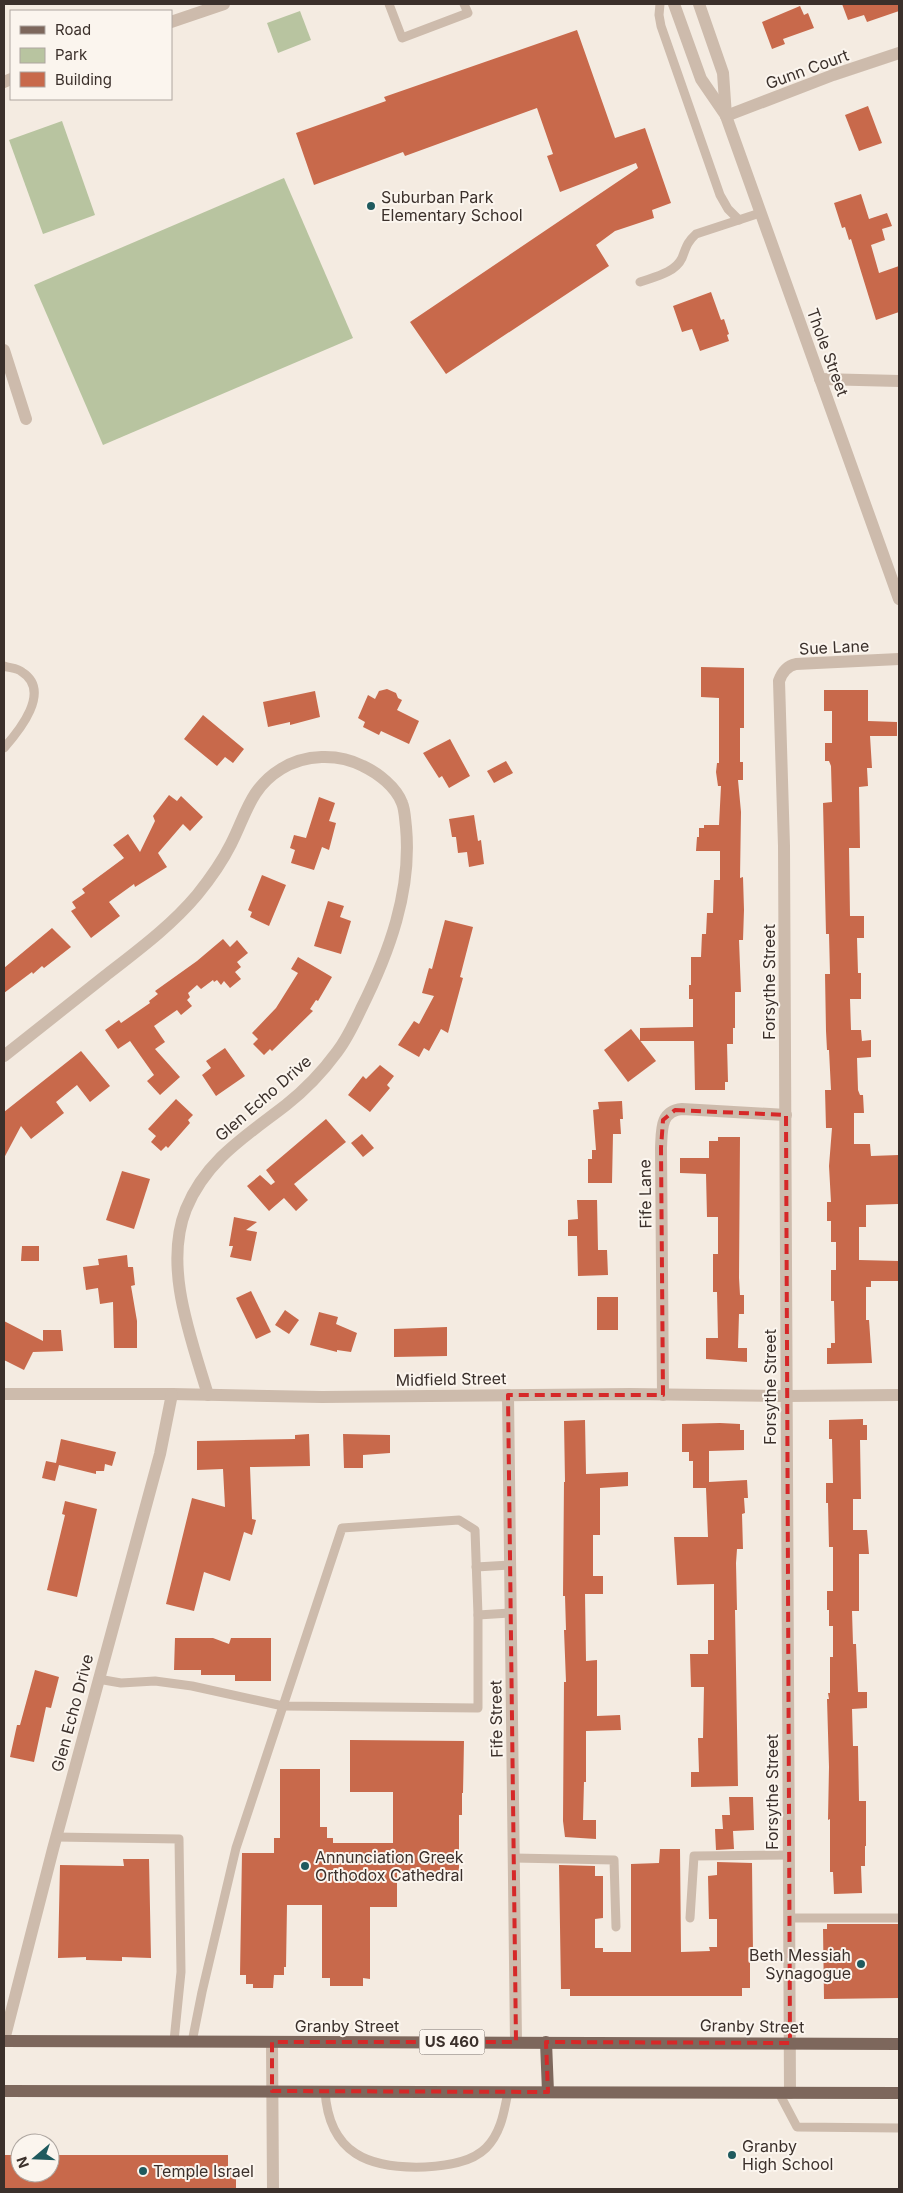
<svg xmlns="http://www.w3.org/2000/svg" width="903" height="2193" viewBox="0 0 903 2193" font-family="Inter,sans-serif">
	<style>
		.green { fill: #b8c4a0 }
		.building { fill: #c8694b }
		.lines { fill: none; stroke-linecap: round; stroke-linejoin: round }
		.service { stroke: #cdbbac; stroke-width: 9 }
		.minor { stroke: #cdbbac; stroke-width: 12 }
		.tertiary { stroke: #cdbbac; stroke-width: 12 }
		.primary { stroke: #7d675c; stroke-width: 12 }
		.marked { fill: none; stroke: #d62828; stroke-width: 4; stroke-dasharray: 10 6; stroke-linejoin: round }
		.poi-dot { fill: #1f5a5e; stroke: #fbf5ee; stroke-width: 2 }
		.labels { text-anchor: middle; stroke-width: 4; stroke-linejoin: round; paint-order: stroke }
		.shield { fill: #fbf5ee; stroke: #756b66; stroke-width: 1 }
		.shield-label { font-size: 15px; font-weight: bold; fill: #3b302b }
		.street-label { font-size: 16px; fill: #3b302b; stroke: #fbf5ee }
		.poi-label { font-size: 16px; fill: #3b302b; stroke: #fbf5ee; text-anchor: start }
	</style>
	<rect width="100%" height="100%" fill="#f4ebe1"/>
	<g class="green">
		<polygon points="300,11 311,40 278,53 267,23"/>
		<polygon points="62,121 95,215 43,234 9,140"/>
		<polygon points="284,178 353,338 103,445 34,285"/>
	</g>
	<g class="building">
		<polygon points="842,4 899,4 899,11 867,22 864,15 848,20"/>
		<polygon points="800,6 804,15 808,13 814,28 783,39 785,44 772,49 762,22"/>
		<polygon points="577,30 615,138 645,128 671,203 652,210 654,218 615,231 596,245 609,266 446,374 410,322 638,168 636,163 560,192 547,156 553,154 537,108 405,156 403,152 314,185 296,133 386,101 384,97"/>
		<polygon points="868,106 882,143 859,151 845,115"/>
		<polygon points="861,194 869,219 887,213 892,226 882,229 885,240 871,245 879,273 899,266 899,312 876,320 851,239 849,240 845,227 842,228 834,203"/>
		<polygon points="711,292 721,320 724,319 729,334 727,335 729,341 700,351 692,329 682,332 673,306"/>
		<polygon points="701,667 744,668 744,728 740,728 740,762 743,762 743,780 738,780 741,812 740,878 743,877 744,910 743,940 739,940 741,992 735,992 735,1028 733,1028 733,1044 727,1044 728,1082 725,1082 725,1090 695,1090 694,1041 640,1041 640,1028 693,1027 693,999 689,999 689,985 691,985 691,957 701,957 702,934 706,934 707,913 713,913 714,880 720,880 720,851 696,851 697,837 699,837 699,828 704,828 704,825 719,825 721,786 718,786 716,772 717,763 719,763 719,698 701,697"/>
		<polygon points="387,689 396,693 398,698 402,700 397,710 419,721 409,744 381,731 379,735 363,727 365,722 358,718 368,695 375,699 379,691"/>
		<polygon points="824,690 868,690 868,721 897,722 897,736 870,736 872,768 867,768 868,786 859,787 860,848 849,848 850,916 864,916 864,938 857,938 858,973 861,973 861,999 850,999 851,1030 861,1030 862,1041 871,1040 871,1057 857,1058 858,1090 860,1095 863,1095 864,1113 854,1113 854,1144 870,1144 871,1156 899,1155 898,1204 866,1205 866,1227 859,1227 859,1260 899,1261 899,1281 871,1281 871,1287 866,1287 866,1320 869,1320 872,1363 827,1364 827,1348 831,1348 831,1343 835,1343 834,1301 831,1301 831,1270 836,1270 836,1242 831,1242 831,1221 827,1221 827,1202 831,1202 829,1166 832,1128 826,1128 825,1090 831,1090 829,1050 827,1050 826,1031 825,974 830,974 829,934 826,934 823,803 832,802 831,766 829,761 825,761 825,743 832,743 832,711 824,711"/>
		<polygon points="315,691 320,717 290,725 290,722 268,727 263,702"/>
		<polygon points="203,715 244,749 233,763 225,757 217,766 184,739"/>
		<polygon points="450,739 470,776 449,788 442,776 439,778 423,753"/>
		<polygon points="506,761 513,773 494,783 487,771"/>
		<polygon points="169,795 177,801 181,796 203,817 190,831 183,824 158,853 167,867 135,887 134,884 109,902 120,916 91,938 71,911 76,908 72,902 85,893 82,889 124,858 113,845 128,834 140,852 155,821 153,816"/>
		<polygon points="319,797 335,803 329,821 336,823 329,850 322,847 314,870 291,863 295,850 290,848 294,835 306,838"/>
		<polygon points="474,815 478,841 481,840 484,864 469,867 467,852 458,853 456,837 452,837 449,819"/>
		<polygon points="262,875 286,885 269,926 250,917 252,912 248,910"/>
		<polygon points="328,901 344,906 340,917 351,921 341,954 314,946"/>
		<polygon points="445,920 473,927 460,977 463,978 448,1033 441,1029 429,1051 424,1048 419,1057 398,1045 414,1021 419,1024 434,996 422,993 429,968 432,969"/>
		<polygon points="52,928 71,947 44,968 42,966 33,974 32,972 4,993 4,968"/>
		<polygon points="223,939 230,947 237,940 248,953 237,962 241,967 235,972 241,979 230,988 224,981 221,985 217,980 214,982 213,980 201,989 197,985 188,993 190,997 187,1000 192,1006 181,1015 177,1010 154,1026 165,1042 155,1049 180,1077 160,1095 147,1081 154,1075 130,1041 118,1049 105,1030 119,1020 121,1023 150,1003 149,1001 158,994 155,991 197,961"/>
		<polygon points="298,957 332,977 318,1001 316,1000 310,1009 313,1011 272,1051 270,1049 264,1055 253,1044 258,1039 252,1033 276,1008 298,973 291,969"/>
		<polygon points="631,1029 656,1061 628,1082 604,1050"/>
		<polygon points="225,1048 245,1076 216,1096 202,1075 211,1068 206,1061"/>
		<polygon points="81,1051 110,1086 90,1102 77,1085 56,1102 64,1113 31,1139 21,1126 4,1158 4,1112"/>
		<polygon points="380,1065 394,1076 387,1085 390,1088 370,1112 348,1095 363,1076 366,1079"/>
		<polygon points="176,1099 193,1115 188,1120 190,1123 168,1148 166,1146 161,1151 151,1142 156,1136 148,1129"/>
		<polygon points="622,1101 623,1119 620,1119 621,1134 613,1134 612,1183 588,1183 588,1159 592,1159 592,1150 596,1150 593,1110 599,1109 598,1102"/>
		<polygon points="326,1119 346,1142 294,1184 308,1200 296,1211 284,1198 269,1211 247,1186 260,1175 271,1185 275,1182 266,1170"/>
		<polygon points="362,1134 374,1148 363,1157 351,1143"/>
		<polygon points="718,1137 740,1137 739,1278 740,1295 744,1295 744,1314 739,1314 738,1348 747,1348 747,1362 706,1359 706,1338 718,1338 717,1292 713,1292 713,1254 718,1254 718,1217 707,1217 706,1174 680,1173 680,1158 709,1158 709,1141 718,1141"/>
		<polygon points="122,1171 150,1179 134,1229 106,1220"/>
		<polygon points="577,1200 597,1200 598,1250 607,1250 608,1275 578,1276 577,1236 568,1236 568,1220 578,1219"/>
		<polygon points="234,1217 257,1222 246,1230 257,1232 251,1261 230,1257 233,1246 229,1246"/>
		<polygon points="22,1246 39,1246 39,1261 21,1261"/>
		<polygon points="127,1255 128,1267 133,1267 135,1285 131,1286 137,1321 137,1348 114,1348 113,1302 100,1304 98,1288 86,1290 83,1267 99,1265 98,1259"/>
		<polygon points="251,1291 271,1332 256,1339 236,1298"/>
		<rect x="597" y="1297" width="21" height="33"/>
		<polygon points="285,1310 299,1320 289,1334 275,1325"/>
		<polygon points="319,1312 338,1317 336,1324 357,1333 351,1352 337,1350 337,1352 310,1345"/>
		<polygon points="4,1321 43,1341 43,1330 61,1330 63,1351 33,1352 24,1370 4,1360"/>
		<polygon points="447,1327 447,1356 394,1357 394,1329"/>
		<polygon points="863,1419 863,1425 867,1425 867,1440 860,1440 861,1499 853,1499 853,1530 867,1530 869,1554 859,1554 859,1611 852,1611 853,1644 856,1644 858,1692 867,1692 867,1708 852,1709 853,1746 858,1746 859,1801 866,1801 866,1846 865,1846 865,1866 861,1866 862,1893 834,1894 833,1872 830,1872 830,1819 828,1820 829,1767 827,1699 829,1699 828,1693 830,1693 830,1657 833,1657 833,1626 829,1626 829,1610 827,1610 827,1591 833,1591 833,1547 829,1547 828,1503 826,1503 826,1483 833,1483 832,1439 829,1439 829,1420"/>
		<polygon points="585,1420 586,1474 628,1472 628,1486 600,1488 600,1535 593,1535 593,1576 603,1576 603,1594 585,1594 586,1661 597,1660 597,1716 620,1715 621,1730 586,1731 586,1782 584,1782 583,1820 596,1820 596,1839 565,1837 563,1821 564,1682 566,1682 564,1630 566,1630 565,1596 563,1596 564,1482 565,1482 564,1421"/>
		<polygon points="720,1423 740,1424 740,1430 744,1430 744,1450 709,1451 709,1482 747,1480 748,1498 744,1498 745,1513 742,1514 743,1549 737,1549 736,1563 737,1610 735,1610 738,1786 691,1787 691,1772 699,1772 698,1738 703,1738 704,1687 691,1687 690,1654 708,1654 708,1640 714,1640 714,1584 677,1585 674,1537 708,1537 706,1488 693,1488 693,1461 689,1461 689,1452 682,1452 682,1424"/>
		<polygon points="309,1434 310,1466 250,1467 252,1519 256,1520 252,1535 244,1532 230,1581 204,1572 194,1611 166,1604 192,1498 225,1507 223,1469 197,1470 197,1441 295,1439 295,1435"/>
		<polygon points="343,1434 390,1435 390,1453 363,1455 363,1468 344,1468"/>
		<polygon points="61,1439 116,1452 112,1466 105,1464 104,1471 96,1471 96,1474 59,1465 55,1481 42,1478 46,1461 56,1463"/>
		<polygon points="65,1501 97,1509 77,1597 47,1590 65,1515 62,1514"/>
		<polygon points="175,1638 213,1638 229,1644 231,1638 271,1638 271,1681 235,1681 235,1675 201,1675 201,1670 174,1670"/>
		<polygon points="35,1670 59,1677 51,1708 46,1707 34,1762 10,1757 17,1725 20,1725"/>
		<polygon points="350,1740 464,1741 463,1793 462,1793 462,1815 459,1815 459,1872 397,1872 397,1907 370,1907 370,1979 363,1978 363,1986 330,1986 330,1978 322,1978 322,1905 287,1905 286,1967 284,1967 284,1975 274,1975 273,1988 253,1988 253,1984 246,1984 246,1975 240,1975 242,1853 274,1853 274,1838 280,1838 280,1769 320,1769 320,1827 327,1827 327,1838 333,1838 333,1843 393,1843 393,1792 350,1792"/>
		<polygon points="729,1797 753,1797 754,1830 733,1831 734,1849 716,1850 715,1829 723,1829 722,1815 730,1815"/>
		<polygon points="660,1849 680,1849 681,1952 710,1951 709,1947 717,1947 717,1919 709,1919 708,1876 717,1875 717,1862 752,1863 753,1953 750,1953 750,1988 742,1988 742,1996 570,1996 570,1989 561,1989 559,1865 595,1866 595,1876 603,1876 603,1918 595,1919 595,1948 603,1948 603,1952 631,1952 631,1864 659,1863"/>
		<polygon points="123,1859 149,1859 151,1958 122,1957 122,1961 86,1960 86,1957 58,1958 60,1865 124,1866"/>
		<polygon points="827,1924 899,1924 899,1998 824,1999 823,1929 827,1929"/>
		<polygon points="4,2155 20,2155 20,2173 50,2173 50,2155 228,2155 228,2169 236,2169 236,2189 4,2189"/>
	</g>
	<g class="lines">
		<g class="service">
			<polyline points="389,4 402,38 468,13 464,4"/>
			<polyline points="660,4 659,15 661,26 720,195 728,209 739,220"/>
			<path d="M 640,282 C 654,277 675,273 682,258 C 686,248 687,242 696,234 L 760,213"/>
			<path d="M 4,666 C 9,668 18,668 22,672 C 52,691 19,731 4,748"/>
			<polyline points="476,1567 510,1565"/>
			<polyline points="98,1679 121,1683 155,1681 192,1686 283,1706 478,1708 478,1615"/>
			<polyline points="56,1837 179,1839 181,1972 174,2041"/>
			<polyline points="514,1858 614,1860 616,1927"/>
			<polyline points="690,1918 694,1856 789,1855"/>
			<polyline points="789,1918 899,1918"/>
			<polyline points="192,2042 202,1992 236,1848 342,1528 459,1520 475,1530 478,1615 511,1613"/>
			<path d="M 325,2091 C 329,2154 369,2169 425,2167 C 445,2166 471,2163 486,2148 C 501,2133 504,2112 508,2092"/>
			<polyline points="779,2093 797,2127 899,2128"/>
		</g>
		<g class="minor">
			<polyline points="171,22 224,4"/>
			<polyline points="4,82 11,79"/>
			<polyline points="726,116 833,75 899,53"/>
			<polyline points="4,350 26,419"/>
			<polyline points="820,379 899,381"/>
			<path d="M 4,1056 C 38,1029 71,1003 105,976 C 137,951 171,926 197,895 C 210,879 222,862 231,844 C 246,815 250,788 281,769 C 305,754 338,753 363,766 C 378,773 396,787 402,803 C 405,810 405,820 406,827 C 412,891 389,953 361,1009 C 354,1024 347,1039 337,1052 C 323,1071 305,1090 286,1105 C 246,1136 206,1160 186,1209 C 163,1267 191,1338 208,1395"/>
			<polyline points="4,1394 172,1394 322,1397 630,1394 786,1396 899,1395"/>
			<polyline points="508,1395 516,2042"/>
			<path d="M 663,1395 L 661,1148 C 662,1130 660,1111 682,1109 L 786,1115"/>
			<polyline points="4,2040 53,1849 160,1454 172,1394"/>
			<polyline points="272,2042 273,2189"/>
			<path d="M 790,2093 L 784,846 L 779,681 C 782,672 787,666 796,664 L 899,659"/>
		</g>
		<g class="tertiary">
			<polyline points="674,4 701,79 725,114"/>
			<polyline points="699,4 723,73 726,116 899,599"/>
		</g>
		<g class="primary">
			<polyline points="4,2041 899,2044"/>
			<polyline points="546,2042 548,2092"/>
			<polyline points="4,2091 899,2093"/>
		</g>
	</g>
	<path class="marked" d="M 675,1110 L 786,1115 L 790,2043 L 546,2042 L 548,2092 L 272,2091 L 272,2042 L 516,2042 L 508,1395 L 663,1395 L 661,1148 L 663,1120 Z"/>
	<g class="poi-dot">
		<circle cx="371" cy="206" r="5"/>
		<circle cx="305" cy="1866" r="5"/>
		<circle cx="861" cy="1964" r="5"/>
		<circle cx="732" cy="2155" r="5"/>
		<circle cx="143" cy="2171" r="5"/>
	</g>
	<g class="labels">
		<rect class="shield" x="419.5" y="2029.5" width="65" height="25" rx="4"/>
		<g class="shield-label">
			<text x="452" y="2047">US 460</text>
		</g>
		<g class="street-label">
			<text transform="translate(807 69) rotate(-20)" y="6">Gunn Court</text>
			<text transform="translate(828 352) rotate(70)" y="6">Thole Street</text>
			<text transform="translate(834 647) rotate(-3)" y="6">Sue Lane</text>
			<text transform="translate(769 982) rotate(-90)" y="6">Forsythe Street</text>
			<text transform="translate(263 1098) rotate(-41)" y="6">Glen Echo Drive</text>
			<text transform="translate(645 1194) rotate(-91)" y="6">Fife Lane</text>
			<text transform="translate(451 1379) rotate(-1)" y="6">Midfield Street</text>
			<text transform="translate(770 1387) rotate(-90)" y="6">Forsythe Street</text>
			<text transform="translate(72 1713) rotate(-75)" y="6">Glen Echo Drive</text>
			<text transform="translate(496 1719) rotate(-91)" y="6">Fife Street</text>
			<text transform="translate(772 1792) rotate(-90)" y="6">Forsythe Street</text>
			<text x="347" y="2032">Granby Street</text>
			<text transform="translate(752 2026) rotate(1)" y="6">Granby Street</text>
		</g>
		<g class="poi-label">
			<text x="381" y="203">Suburban Park<tspan x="381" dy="18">Elementary School</tspan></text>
			<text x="315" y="1863">Annunciation Greek<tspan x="315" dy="18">Orthodox Cathedral</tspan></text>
			<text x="851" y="1961" text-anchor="end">Beth Messiah<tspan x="851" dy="18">Synagogue</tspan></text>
			<text x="742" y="2152">Granby<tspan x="742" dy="18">High School</tspan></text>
			<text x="153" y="2177">Temple Israel</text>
		</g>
	</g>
	<rect width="903" height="2193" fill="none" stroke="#3b302b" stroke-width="10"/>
	<rect x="10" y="10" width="162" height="90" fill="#fbf5ee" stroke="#aea6a0"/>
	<rect x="20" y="26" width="25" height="8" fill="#7d675c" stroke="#aea6a0"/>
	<text x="55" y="35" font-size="15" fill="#3b302b">Road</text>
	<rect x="20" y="48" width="25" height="15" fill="#b8c4a0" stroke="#aea6a0"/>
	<text x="55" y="60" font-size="15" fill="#3b302b">Park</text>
	<rect x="20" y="72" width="25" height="15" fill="#c8694b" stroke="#aea6a0"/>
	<text x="55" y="85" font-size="15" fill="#3b302b">Building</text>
	<g transform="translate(35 2158) rotate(251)"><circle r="24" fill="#fbf5ee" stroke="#aea6a0"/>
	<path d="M0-4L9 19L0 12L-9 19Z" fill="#1f5a5e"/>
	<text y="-8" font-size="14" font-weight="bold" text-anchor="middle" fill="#3b302b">N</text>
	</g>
</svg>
